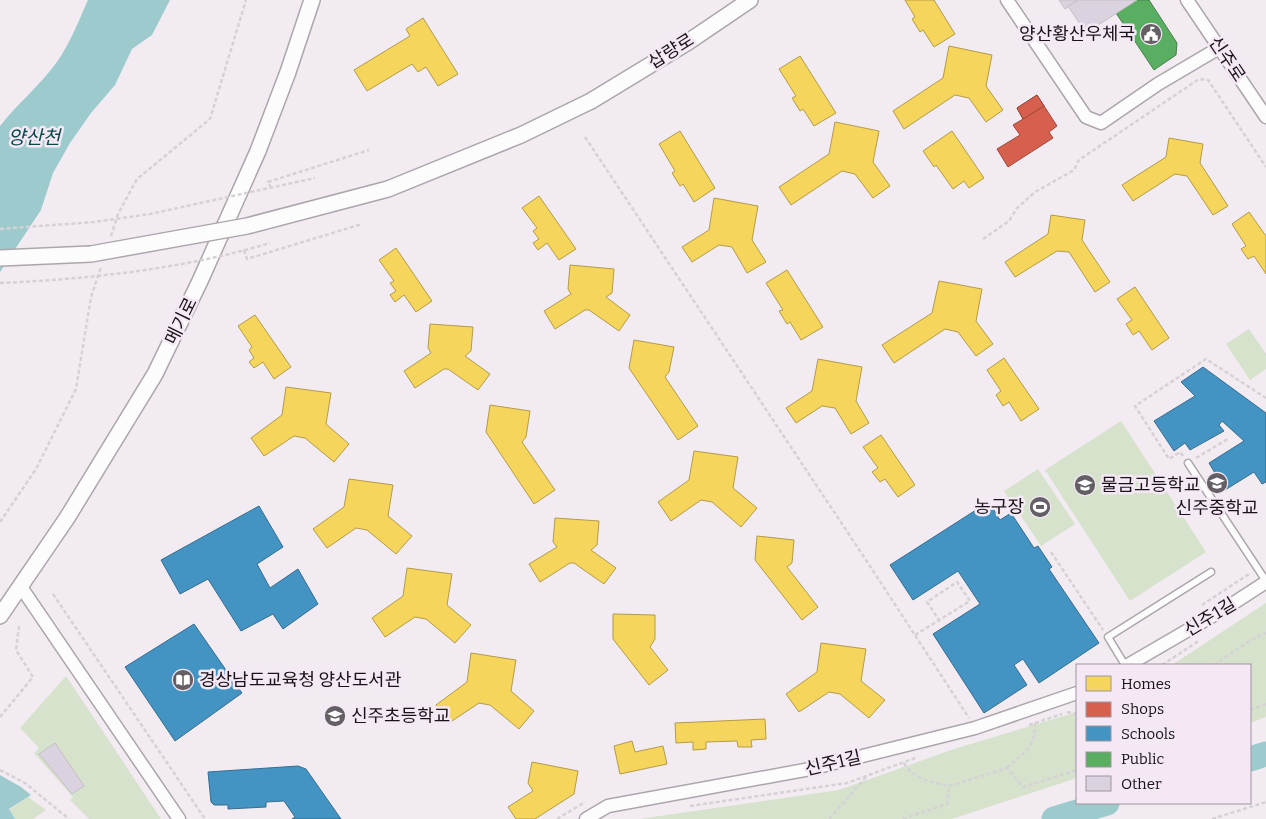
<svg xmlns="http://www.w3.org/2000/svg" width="1266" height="819" viewBox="0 0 1266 819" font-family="Bitter,'Noto Sans KR',serif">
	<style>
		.green { fill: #d7e2cd }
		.water { fill: #9dcbcd }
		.homes { fill: #f6d55c; stroke: #b39b48 }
		.shops { fill: #d6604d; stroke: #9d493d }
		.schools { fill: #4393c3; stroke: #366d90 }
		.public { fill: #5aae61; stroke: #46804b }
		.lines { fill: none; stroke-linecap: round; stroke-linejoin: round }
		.river { stroke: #9dcbcd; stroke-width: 25 }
		.building { fill: #dad3df; stroke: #c3bfc4 }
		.service-casing { stroke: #aba6ab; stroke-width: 9 }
		.minor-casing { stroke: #aba6ab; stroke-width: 15 }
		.tertiary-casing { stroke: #aba6ab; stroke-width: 18 }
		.path { stroke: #d4d2d4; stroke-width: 2.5; stroke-dasharray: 4 2.5; stroke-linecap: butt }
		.service { stroke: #fdfcfd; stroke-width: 6 }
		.minor { stroke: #fdfcfd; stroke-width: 12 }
		.tertiary { stroke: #fdfcfd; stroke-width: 15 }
		.tertiary-bridge-casing { stroke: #aba6ab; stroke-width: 18; stroke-linecap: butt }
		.path-bridge { stroke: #d4d2d4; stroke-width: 2.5; stroke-dasharray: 4 2.5; stroke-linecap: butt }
		.tertiary-bridge { stroke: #fdfcfd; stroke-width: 15 }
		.labels { text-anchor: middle; stroke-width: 5; stroke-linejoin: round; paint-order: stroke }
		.poi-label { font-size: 18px; fill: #181318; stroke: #f5e8f5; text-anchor: start }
		.street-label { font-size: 18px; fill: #181318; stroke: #f5e8f5 }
		.water-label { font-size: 19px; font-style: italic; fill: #074848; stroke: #f5e8f5 }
	</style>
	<rect width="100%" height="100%" fill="#f2ebf2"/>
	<g class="green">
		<polygon points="1249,329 1266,354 1266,369 1250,380 1226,344"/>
		<polygon points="1121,421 1206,552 1130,601 1045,470"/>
		<polygon points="1038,469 1075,524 1041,546 1004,491"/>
		<polygon points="1266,603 1266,717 1250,723 1250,665 1172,665"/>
		<polygon points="66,676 161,819 89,819 70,800 73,797 34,753 39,748 20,728"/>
		<polygon points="1077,712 1077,778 952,819 639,819 839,790 954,749"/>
		<polygon points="28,797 46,810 33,819 15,819 9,810"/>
	</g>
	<g class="water">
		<path d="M 88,0 L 170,0 L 152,35 L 132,49 L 115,85 L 91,113 L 70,143 L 53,173 L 41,210 L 0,272 L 0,126 C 18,103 42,84 59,59 C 71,41 79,20 88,0 Z"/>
		<polygon points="0,775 21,787 31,795 9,809 15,819 0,819"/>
	</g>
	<g class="homes">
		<polygon points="905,0 934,0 955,34 934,47 923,30 920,32 912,19 915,17"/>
		<polygon points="423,18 458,74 438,86 426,67 418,72 412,64 367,91 354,70 410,36 406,29"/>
		<polygon points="949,46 992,55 986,86 1003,110 986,122 969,98 955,95 904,129 893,111 943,78"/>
		<polygon points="800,56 836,113 814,126 803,109 800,111 792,98 796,96 779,69"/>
		<polygon points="835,122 879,131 873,162 890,186 873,198 855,174 842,171 791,205 779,187 829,154"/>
		<polygon points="680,131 715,188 694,202 683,184 680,186 672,173 675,171 659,144"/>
		<polygon points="952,131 984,178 969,188 964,181 953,189 936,165 934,167 923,151"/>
		<polygon points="1169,138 1203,144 1200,163 1228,206 1213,215 1187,176 1175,174 1133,201 1122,185 1166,157"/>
		<polygon points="539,196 576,249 559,260 547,243 538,250 533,243 539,239 533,231 537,228 522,208"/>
		<polygon points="714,198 758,206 752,240 766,262 747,273 732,247 719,245 692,262 682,247 709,230"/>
		<polygon points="1249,212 1266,236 1266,274 1254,256 1248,259 1241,249 1246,246 1232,224"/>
		<polygon points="1051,215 1085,220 1082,240 1110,282 1095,292 1069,252 1057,251 1015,277 1005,262 1048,234"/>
		<polygon points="396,248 432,301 416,312 404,295 395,302 390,295 396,291 390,283 394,281 379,260"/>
		<polygon points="570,265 614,269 612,293 606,297 630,315 619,331 589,310 585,310 555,329 544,311 571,294 568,289"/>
		<polygon points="787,270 823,327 801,340 790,322 787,324 779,311 783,310 766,283"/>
		<polygon points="939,281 982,289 976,321 993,344 976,356 958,332 945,329 894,363 882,345 932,313"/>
		<polygon points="1135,287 1169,338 1152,350 1139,331 1133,335 1126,324 1132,320 1117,299"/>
		<polygon points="255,315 291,367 274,379 263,362 254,368 249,362 254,358 249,350 252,347 238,326"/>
		<polygon points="430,324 473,327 471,351 465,356 490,374 478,390 448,369 444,369 415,388 404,371 431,353 428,348"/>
		<polygon points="634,340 674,347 669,372 665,377 698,426 678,440 629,368"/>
		<polygon points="1004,358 1039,409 1021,421 1009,402 1003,406 996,395 1001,391 987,370"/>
		<polygon points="818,359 862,367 856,401 869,423 851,434 835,408 822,406 796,423 786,408 812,391"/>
		<polygon points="286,387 331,393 326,424 349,444 334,462 305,438 294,436 264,456 251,438 282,415"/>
		<polygon points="490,405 530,411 526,437 522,442 555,490 534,504 486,432"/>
		<polygon points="881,435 915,485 898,497 885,479 880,482 872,472 878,468 863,447"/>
		<polygon points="694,451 738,457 733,488 757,508 741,527 712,502 701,500 671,521 658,502 689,480"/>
		<polygon points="349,479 393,485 388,516 412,536 396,554 367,530 356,528 327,548 313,529 344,507"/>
		<polygon points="555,518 599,521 597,545 591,550 616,568 604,584 574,563 570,563 540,582 529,564 557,547 553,542"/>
		<polygon points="757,536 794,540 792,563 787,567 818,607 802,620 755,560"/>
		<polygon points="407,568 452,574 447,605 471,625 455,643 426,619 415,617 385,637 372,618 403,596"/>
		<polygon points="613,614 655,615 655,639 650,647 668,670 649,685 613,639"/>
		<polygon points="821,643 866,649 861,681 885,700 869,718 840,694 829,692 799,712 786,694 817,672"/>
		<polygon points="471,653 516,660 511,691 534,711 519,729 490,705 479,703 449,723 436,705 467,682"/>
		<polygon points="765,719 766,739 751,740 752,747 738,747 737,741 706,742 706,749 693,750 693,742 676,743 675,723"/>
		<polygon points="632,741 635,752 663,746 667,764 620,774 614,746"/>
		<polygon points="532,762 578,771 574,794 535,819 516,819 508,807 533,791 528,783"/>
	</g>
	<g class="shops">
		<polygon points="1037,95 1057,126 1049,132 1053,138 1008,167 997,149 1020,135 1013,125 1023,119 1017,108"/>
		<polygon points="1037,95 1044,106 1023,119 1017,108"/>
	</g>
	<g class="schools">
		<polygon points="1203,367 1266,413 1266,482 1262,484 1254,472 1225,490 1209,463 1244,441 1222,421 1219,425 1224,431 1190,450 1185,443 1174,451 1154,421 1195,396 1181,382"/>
		<polygon points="259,506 283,547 257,564 270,588 298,569 318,604 283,629 273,614 241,631 208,579 180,594 161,560"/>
		<polygon points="992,507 1000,520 1011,513 1034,548 1038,546 1052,567 1049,569 1099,643 1039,683 1023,659 1014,665 1027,685 984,713 933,634 980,604 958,571 913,600 890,565 976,510 979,515"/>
		<polygon points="194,624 242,693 175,741 125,667"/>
		<polygon points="298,766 306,769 341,819 292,819 295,817 284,801 266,802 266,807 228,809 228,805 214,805 211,802 208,772"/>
	</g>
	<polygon class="public" points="1137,0 1149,0 1177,43 1176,55 1154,70 1116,13"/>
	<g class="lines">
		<g class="river">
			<polyline points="1250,759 1266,754"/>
			<polyline points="1054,819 1107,803"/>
		</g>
	</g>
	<g class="building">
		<polygon points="1059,0 1078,0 1065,9"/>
		<polygon points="1078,0 1137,0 1086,33 1068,6"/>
		<polygon points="55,743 84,786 72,794 39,754"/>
	</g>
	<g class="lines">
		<g class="service-casing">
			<g id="service">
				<polyline points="1188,463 1266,581"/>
				<polyline points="1125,665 1108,637 1211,572"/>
			</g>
		</g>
		<g class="minor-casing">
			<g id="minor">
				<polyline points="1007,0 1086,117 1101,123 1158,84 1219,48"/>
				<polyline points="1187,0 1266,117"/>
				<polyline points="21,587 179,819"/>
				<polyline points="1128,665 1226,608 1266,582"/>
				<polyline points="586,819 608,806 810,769 975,728 1077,693"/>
			</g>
		</g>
		<g class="tertiary-casing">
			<g id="tertiary">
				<polyline points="591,101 688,42 750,0"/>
				<polyline points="0,616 67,518 155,374 200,281 258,151 288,72 312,0"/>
			</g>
		</g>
		<g class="path">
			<polyline points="585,137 866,560 969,718"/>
			<polyline points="271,188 268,182 369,150"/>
			<polyline points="111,236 118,214 137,179 210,119 246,0"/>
			<polyline points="983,239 1009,221 1017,208 1035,192 1074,170 1079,160 1199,79 1208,80 1266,167"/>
			<polyline points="244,250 247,259 362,224"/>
			<polyline points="1183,456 1180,452 1169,459 1135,406 1206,359 1266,398"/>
			<polyline points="1196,458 1228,439"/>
			<polyline points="0,522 36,469 76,389 91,297 101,267"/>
			<polyline points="1051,552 1103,630"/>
			<polyline points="53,594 205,819"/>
			<polyline points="1202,605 1249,574"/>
			<polyline points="915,635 970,601 957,582 927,602 939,620"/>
			<polyline points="1162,665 1200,640"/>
			<polyline points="1214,665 1251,640 1266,633"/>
			<polyline points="1250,710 1266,704"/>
			<polyline points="1067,712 1077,714"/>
			<polyline points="0,717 33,677 16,650 19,626"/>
			<polyline points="1029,725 1062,714"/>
			<path d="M 904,763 C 914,780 932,782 949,786"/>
			<path d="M 1007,768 C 1025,750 1034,751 1035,723"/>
			<polyline points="0,770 25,783 69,819"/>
			<polyline points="690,806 847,783 918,757"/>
			<polyline points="557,819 585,802"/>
			<polyline points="829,819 867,776"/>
			<polyline points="903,819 947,804 949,786 1007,768 1023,787 1077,770"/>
			<polyline points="1212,819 1266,802"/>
		</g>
		<use href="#service" class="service"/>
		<use href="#minor" class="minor"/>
		<use href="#tertiary" class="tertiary"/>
		<g class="tertiary-bridge-casing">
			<polyline id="tertiary-bridge" points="0,258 91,254 247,226 388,189 521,135 591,101"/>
		</g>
		<g class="path-bridge">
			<polyline points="0,229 94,222 150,214 315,178"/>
			<path d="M 0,283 C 91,279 183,269 270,243"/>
		</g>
		<use href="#tertiary-bridge" class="tertiary-bridge"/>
	</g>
	<defs>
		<g id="civic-disc" transform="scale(1.125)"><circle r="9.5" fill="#645f64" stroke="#f5e8f5"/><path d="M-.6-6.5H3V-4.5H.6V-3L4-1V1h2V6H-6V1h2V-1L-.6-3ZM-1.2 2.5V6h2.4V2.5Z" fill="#fff"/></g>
		<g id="school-disc" transform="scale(1.125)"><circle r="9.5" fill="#645f64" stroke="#f5e8f5"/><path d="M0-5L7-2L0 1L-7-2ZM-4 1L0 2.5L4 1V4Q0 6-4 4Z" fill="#fff"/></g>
		<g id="stadium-disc" transform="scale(1.125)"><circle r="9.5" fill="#645f64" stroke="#f5e8f5"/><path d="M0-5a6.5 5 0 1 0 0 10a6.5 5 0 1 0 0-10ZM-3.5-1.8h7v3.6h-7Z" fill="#fff"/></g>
		<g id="library-disc" transform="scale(1.125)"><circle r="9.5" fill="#645f64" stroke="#f5e8f5"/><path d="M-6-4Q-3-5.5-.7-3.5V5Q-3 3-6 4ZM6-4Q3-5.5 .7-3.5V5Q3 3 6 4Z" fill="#fff"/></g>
	</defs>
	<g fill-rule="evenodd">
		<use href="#civic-disc" x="1151" y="34"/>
		<use href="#school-disc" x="1217" y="483"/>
		<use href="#school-disc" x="1085" y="485"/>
		<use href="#stadium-disc" x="1040" y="507"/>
		<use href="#library-disc" x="183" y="680"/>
		<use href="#school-disc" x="335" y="716"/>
	</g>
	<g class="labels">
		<g class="poi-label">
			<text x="1135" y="40" text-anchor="end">양산황산우체국</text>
			<text x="1101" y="491">물금고등학교</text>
			<text x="1024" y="513" text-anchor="end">농구장</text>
			<text x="1217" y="514" text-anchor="middle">신주중학교</text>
			<text x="199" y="686">경상남도교육청 양산도서관</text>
			<text x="351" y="722">신주초등학교</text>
		</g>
		<g class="street-label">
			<text transform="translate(671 51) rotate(-32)" y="6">삽량로</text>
			<text transform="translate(1227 59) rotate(56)" y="6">신주로</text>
			<text transform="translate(181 321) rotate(-64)" y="6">메기로</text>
			<text transform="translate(1210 617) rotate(-31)" y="6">신주1길</text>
			<text transform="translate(833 763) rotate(-13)" y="6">신주1길</text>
		</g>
		<g class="water-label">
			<text x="34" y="144">양산천</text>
		</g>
	</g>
	<rect x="1076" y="664" width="175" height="140" fill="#f5e8f5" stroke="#9d939d"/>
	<rect x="1086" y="676" width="25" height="15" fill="#f6d55c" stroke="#9d939d"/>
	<text x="1121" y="689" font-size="15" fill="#181318">Homes</text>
	<rect x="1086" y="702" width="25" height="15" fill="#d6604d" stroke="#9d939d"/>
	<text x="1121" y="714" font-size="15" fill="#181318">Shops</text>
	<rect x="1086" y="726" width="25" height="15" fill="#4393c3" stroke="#9d939d"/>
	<text x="1121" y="739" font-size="15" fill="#181318">Schools</text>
	<rect x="1086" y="752" width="25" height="15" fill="#5aae61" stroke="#9d939d"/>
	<text x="1121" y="764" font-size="15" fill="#181318">Public</text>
	<rect x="1086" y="776" width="25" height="15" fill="#dad3df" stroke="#9d939d"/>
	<text x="1121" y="789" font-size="15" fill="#181318">Other</text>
</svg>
